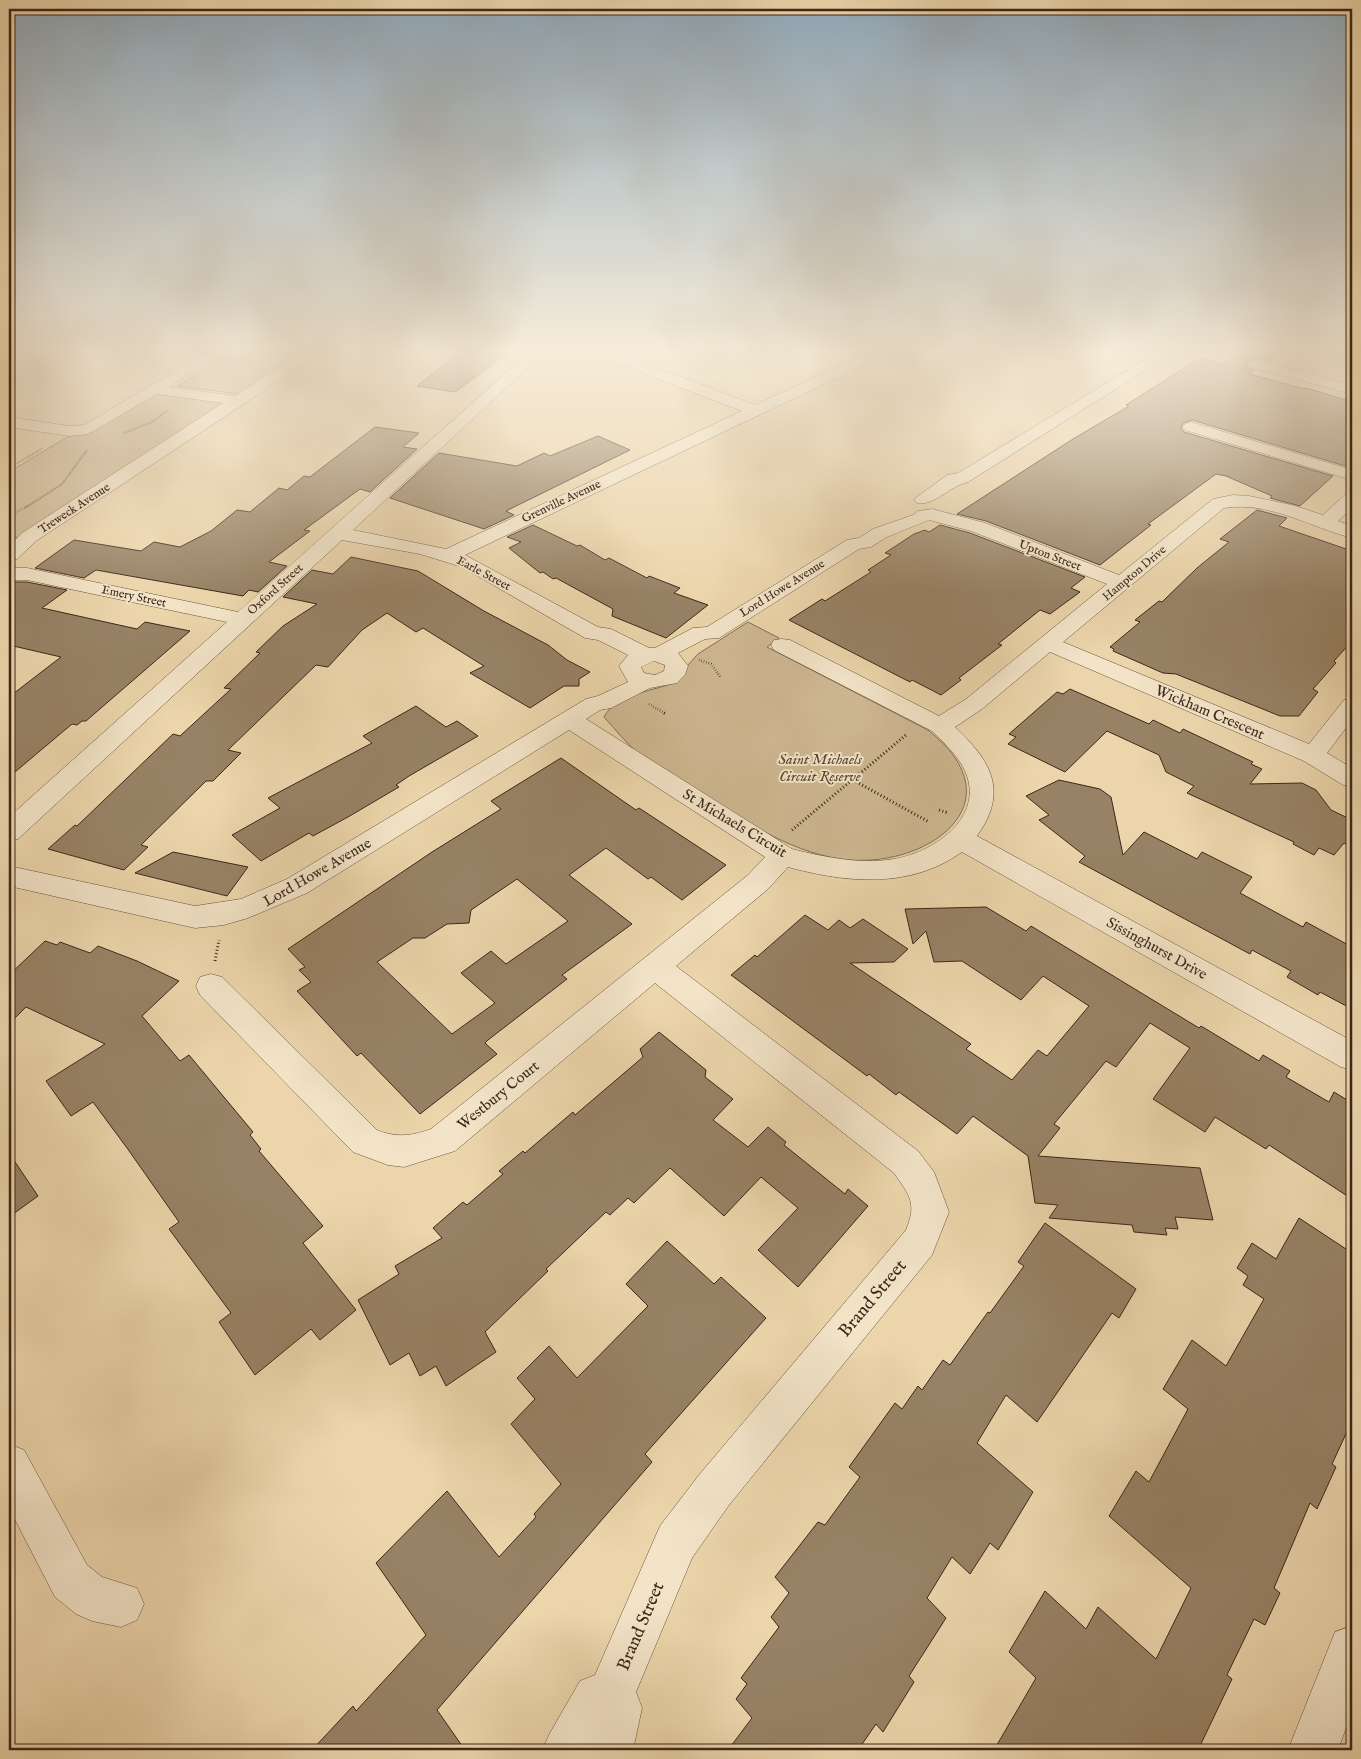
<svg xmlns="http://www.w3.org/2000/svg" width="1361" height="1759" viewBox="0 0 1361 1759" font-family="'IM FELL English',serif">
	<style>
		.green { fill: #ceb892; stroke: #847056 }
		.building { fill: #978265; stroke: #3a281a; fill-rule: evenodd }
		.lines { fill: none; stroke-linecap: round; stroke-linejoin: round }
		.minor-casing { stroke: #66533e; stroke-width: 1 }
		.path-far2 { stroke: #3a281a; stroke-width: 2; stroke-dasharray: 0.5 1; stroke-linecap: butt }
		.path-far1 { stroke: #3a281a; stroke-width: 2.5; stroke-dasharray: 0.5 2; stroke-linecap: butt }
		.path { stroke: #3a281a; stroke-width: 3; stroke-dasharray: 1 2.5; stroke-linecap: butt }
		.minor { fill: #f3e4c8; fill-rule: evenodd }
		.labels { text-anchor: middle; stroke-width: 4; stroke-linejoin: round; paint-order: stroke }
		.far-street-label { font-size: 12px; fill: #3a281a; stroke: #f3e4c8 }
		.street-label { font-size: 15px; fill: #3a281a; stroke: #f3e4c8 }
		.park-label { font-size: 15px; font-style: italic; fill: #584532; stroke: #f3e4c8 }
		.near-street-label { font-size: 18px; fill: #3a281a; stroke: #f3e4c8 }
	</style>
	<rect width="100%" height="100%" fill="#ecd5ab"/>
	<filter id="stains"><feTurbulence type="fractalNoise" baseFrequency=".004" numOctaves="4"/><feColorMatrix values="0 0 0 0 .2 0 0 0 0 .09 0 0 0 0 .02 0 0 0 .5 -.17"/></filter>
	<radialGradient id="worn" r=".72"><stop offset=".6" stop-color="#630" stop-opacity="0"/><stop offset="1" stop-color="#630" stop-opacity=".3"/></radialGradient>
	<g class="green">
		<polygon points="239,347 311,347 239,394 178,386"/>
		<polygon points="156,394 229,403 18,537 9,540 9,472 69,436 93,430"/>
		<path d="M 748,622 L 779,638 L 767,647 L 928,730 C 1022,804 924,871 841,859 C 785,851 738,816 692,787 C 674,776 654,766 638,753 C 625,742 615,729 604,717 C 616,693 657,691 678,681 L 688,665 L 698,654 Z"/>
	</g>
	<g class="building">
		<polygon points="475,347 515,347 455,392 417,386 454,357 459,358"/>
		<polygon points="1249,347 1290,347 1268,361 1255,358 1247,362 1248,368 1254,370 1249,374 1301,388 1310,389 1352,402 1352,459 1345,466 1192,420 1183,423 1181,428 1184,432 1333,476 1300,506 1270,498 1272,496 1226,476 1216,474 1148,524 1151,525 1100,565 986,521 957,514 1073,439 1129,406 1126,405 1192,363 1202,358 1222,364"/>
		<polygon points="375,427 419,433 403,447 417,449 370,492 360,489 304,530 310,531 269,562 287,566 258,592 249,590 243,596 96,570 84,578 35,568 74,540 141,551 154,542 180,547 211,531 237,510 250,512 279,488 287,490 304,476 310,477"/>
		<polygon points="598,436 630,450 506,511 514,515 484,529 390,498 439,453 517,466 544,453 550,456"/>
		<polygon points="1257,510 1287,518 1279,526 1352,551 1352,641 1334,661 1336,663 1313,689 1318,692 1299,716 1280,716 1176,674 1163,673 1113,651 1114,649 1110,647 1140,622 1135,620 1159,601 1162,602 1197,568 1229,542 1220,539"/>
		<polygon points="533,525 577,546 580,545 605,560 609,558 647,578 649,576 680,588 674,593 708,605 666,638 612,616 613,609 556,578 553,579 543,572 540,573 509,548 521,542 507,537"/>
		<polygon points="940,525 970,533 1085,577 1071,588 1080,592 1050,614 1040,610 998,644 1002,645 959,678 961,680 941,695 912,680 910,682 789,620 822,599 825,601 871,572 868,570 891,555 885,553 914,534 925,530 929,532"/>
		<polygon points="351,557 418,571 484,611 548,645 567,660 590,672 579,679 579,686 564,686 530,708 470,673 484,666 423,628 416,632 387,613 362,630 328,667 316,665 228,750 241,753 213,781 206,781 141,845 148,847 124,870 48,849 75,825 77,826 173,734 180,736 231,689 224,688 260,653 256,652 283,626 317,604 283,597 312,570 333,574"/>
		<polygon points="14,582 27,582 67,590 42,608 137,629 145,622 190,631 86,721 82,721 77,725 72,724 9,777 9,697 61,657 9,645 9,586"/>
		<polygon points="1070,689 1149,724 1153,720 1180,733 1183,729 1253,762 1251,764 1262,769 1250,784 1302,783 1316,790 1331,810 1352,820 1352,847 1344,843 1334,855 1319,848 1314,855 1293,844 1294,842 1187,793 1194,786 1166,772 1159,755 1107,731 1065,772 1008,744 1016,737 1009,734 1057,692 1063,694"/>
		<polygon points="416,706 446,727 457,721 478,736 409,776 396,785 399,787 348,817 313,836 309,833 261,861 232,835 280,808 268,798 372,743 363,736"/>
		<path d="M 561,758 L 636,810 L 639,808 L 726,865 L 682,900 L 651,877 L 648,879 L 606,848 L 569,875 L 632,924 L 562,975 L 567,979 L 488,1040 L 485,1043 L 497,1054 L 420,1114 L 361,1053 L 357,1056 L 297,991 L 311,982 L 299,970 L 305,967 L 288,949 L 432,852 L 501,809 L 491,801 ZM 517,879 L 568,921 L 506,964 L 491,951 L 461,973 L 495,1003 L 452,1034 L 377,962 L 413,938 L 425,938 L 447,924 L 469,923 L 471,910 Z"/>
		<polygon points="1059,780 1100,789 1111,797 1123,855 1144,832 1197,859 1202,852 1252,877 1240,893 1303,927 1306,922 1352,947 1352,1009 1320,992 1318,995 1287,977 1291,971 1252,950 1250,954 1079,862 1085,856 1039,820 1049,815 1026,796"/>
		<polygon points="173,852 248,867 227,896 135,873"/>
		<polygon points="986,907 1026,931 1031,926 1199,1028 1201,1026 1259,1061 1263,1055 1290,1071 1286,1077 1329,1102 1334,1092 1352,1103 1352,1199 1269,1145 1266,1149 1215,1117 1205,1132 1153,1099 1190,1048 1150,1023 1116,1067 1106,1061 1054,1124 1060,1128 1038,1156 1200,1168 1213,1220 1175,1217 1178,1229 1165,1228 1167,1235 1134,1232 1132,1225 1049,1218 1058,1205 1035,1203 1028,1156 973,1116 957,1134 899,1092 896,1095 869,1074 867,1076 731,975 755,955 757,957 805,915 828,930 839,920 850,928 863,919 908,949 894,962 850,963 971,1044 966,1049 1012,1080 1038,1050 1047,1056 1089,1006 1043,976 1021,1000 962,961 934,962 926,931 913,944 905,909"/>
		<polygon points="45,941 57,945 60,942 90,953 98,946 137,961 179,981 142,1016 180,1061 189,1055 253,1132 250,1135 261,1149 259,1151 323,1226 303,1243 356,1310 320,1340 311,1329 255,1375 219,1322 231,1313 169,1229 179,1222 127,1148 93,1102 71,1116 46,1081 105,1044 26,1007 9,1024 9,975"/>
		<polygon points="659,1032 706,1070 705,1077 733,1099 713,1120 748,1147 768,1127 786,1142 784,1145 845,1194 848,1189 868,1206 798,1287 758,1250 798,1208 761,1177 724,1216 670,1168 634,1203 628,1198 610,1215 606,1212 546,1269 548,1271 485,1332 496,1352 446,1386 436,1366 420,1376 409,1353 390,1365 358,1300 399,1274 395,1266 442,1238 433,1228 463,1202 467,1205 503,1174 499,1171 523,1151 525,1153 573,1112 575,1115 643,1057 640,1049"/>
		<polygon points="9,1153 38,1196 9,1217"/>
		<polygon points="1299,1218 1352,1253 1352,1421 1332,1464 1336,1467 1317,1509 1310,1503 1274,1588 1280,1593 1265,1625 1254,1619 1227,1675 1232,1679 1198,1750 994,1750 1036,1678 1009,1652 1045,1591 1086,1629 1098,1607 1156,1659 1191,1588 1109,1516 1136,1471 1149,1482 1188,1409 1163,1389 1192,1340 1226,1366 1264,1299 1243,1285 1248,1276 1237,1268 1252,1243 1276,1259"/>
		<polygon points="1045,1223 1136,1289 1119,1318 1112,1313 1037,1422 1006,1395 977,1443 1033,1492 998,1550 990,1543 970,1574 952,1557 927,1598 946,1618 909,1676 914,1682 883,1732 876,1724 858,1750 728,1750 752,1718 736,1699 747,1684 741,1678 779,1627 771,1617 789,1593 775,1577 818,1522 825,1525 860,1477 849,1467 895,1403 902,1409 918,1386 922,1390 943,1360 950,1365 988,1312 990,1313 1024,1266 1018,1262"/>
		<polygon points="667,1241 714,1284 721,1277 766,1318 645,1454 652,1462 437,1710 465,1750 312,1750 353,1706 356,1711 426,1635 376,1563 447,1491 499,1557 536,1517 534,1514 561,1484 511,1424 535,1399 517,1378 549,1346 577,1378 648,1306 626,1284"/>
	</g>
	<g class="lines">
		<g class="minor-casing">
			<g id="minor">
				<polygon points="216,347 232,347 169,387 235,396 311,347 327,347 244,404 36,541 17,559 9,560 9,546 22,533 223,403 157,394 88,434 69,436 9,427 9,417 69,426 84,425"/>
				<path d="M 535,347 L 550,347 L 353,530 L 446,549 L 742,411 L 596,355 L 568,350 L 566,347 L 604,348 L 755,405 L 881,347 L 898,347 L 896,350 L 465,555 L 598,627 L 611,629 L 649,648 L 655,648 L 693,628 L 707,627 L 847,540 L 859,538 L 873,529 L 913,515 L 918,511 L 932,509 L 985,523 L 1119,575 L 1213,499 L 1233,495 L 1249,496 L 1292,505 L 1323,515 L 1346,494 L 1352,493 L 1352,508 L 1338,521 L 1352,526 L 1352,538 C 1310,527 1269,501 1224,508 L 1063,642 L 1309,744 L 1344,700 L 1352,698 L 1352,720 L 1327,753 L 1352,768 L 1352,787 L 1343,785 L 1304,761 L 1050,652 L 982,709 L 955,727 C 991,761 1009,791 977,836 L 1352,1041 L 1352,1070 L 1341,1067 L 962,852 C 910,889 847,883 788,867 L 768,889 L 676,966 L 918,1151 L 934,1172 L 949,1212 L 932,1255 L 729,1505 L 692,1558 L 636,1692 L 642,1708 L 633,1750 L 542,1750 L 550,1733 L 580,1681 L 595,1675 L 660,1526 L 699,1475 L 906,1230 C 917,1203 910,1196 894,1173 L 655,983 L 455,1151 L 404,1167 L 388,1165 L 353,1152 L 200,995 L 196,986 L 200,977 L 211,974 L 222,977 L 377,1130 C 396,1138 412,1136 431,1129 L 748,875 L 765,857 L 569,730 L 307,893 L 248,918 L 224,925 L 195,928 L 9,886 L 9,866 L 195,906 L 241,899 L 287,879 L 586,699 L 598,696 L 628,682 L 619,666 L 628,655 L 598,640 L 585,638 L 462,567 L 420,554 L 342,540 L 18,839 L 9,841 L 9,817 L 227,622 L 27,580 L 9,580 L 9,568 L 27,568 L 238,612 ZM 929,520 L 971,531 L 1107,584 L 966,699 L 939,716 L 790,640 L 782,639 L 774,640 L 771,645 L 774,650 L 932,731 C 943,742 954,752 962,765 C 990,814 936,852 894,859 C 859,865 825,857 792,849 L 586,719 L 600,710 L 611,708 L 650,688 L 677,683 L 685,675 L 688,666 L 678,653 L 705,639 L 719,638 L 859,549 L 871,547 L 887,537 ZM 654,661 L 665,665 L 664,671 L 655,675 L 644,673 L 641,667 Z"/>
				<path d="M 1166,347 L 1181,348 L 968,482 C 950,486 932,507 917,503 L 914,499 L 947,475 L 958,473 Z"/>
				<polygon points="1255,360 1352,385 1352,394 1250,367 1248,364"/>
				<polygon points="1191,422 1352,470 1352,480 1185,430 1183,427 1185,424"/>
				<polygon points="9,1444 24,1450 87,1565 102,1577 137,1588 144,1604 137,1620 121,1627 92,1621 76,1614 55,1597 9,1508"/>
				<polygon points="1352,1626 1352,1711 1338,1750 1288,1750 1335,1632"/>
			</g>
		</g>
		<g class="path-far2">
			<polyline points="241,361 250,354 280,347"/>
			<polyline points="124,433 152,422 167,411"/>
			<polyline points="9,468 43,448"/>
			<polyline points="25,508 62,484 87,450"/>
		</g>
		<g class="path-far1">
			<polyline points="9,516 27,506"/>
			<polyline points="699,660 711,664 721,678"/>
			<polyline points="649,704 666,714"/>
		</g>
		<g class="path">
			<polyline points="664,713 666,714"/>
			<polyline points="853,780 929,822"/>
			<polyline points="939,810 948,813"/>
			<polyline points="792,830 906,735"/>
			<polyline points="215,961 219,940"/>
		</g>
		<use href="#minor" class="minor"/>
	</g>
	<linearGradient id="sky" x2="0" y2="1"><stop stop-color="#91aabc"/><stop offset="0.59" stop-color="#f6ecd9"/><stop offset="1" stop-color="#f6ecd9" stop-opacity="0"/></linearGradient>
	<rect width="1361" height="593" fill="url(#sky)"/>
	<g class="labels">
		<g class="far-street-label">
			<text transform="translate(561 501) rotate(-25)" y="4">Grenville Avenue</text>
			<text transform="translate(74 508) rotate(-33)" y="4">Treweck Avenue</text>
			<text transform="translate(1050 555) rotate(21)" y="4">Upton Street</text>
			<text transform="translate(484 573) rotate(28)" y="4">Earle Street</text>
			<text transform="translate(1134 573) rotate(-40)" y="4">Hampton Drive</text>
			<text transform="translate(782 588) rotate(-32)" y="4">Lord Howe Avenue</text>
			<text transform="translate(275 589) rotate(-42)" y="4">Oxford Street</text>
			<text transform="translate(134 596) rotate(12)" y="4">Emery Street</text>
		</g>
		<g class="street-label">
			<text transform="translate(1210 712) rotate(23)" y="5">Wickham Crescent</text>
			<text transform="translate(735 823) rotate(31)" y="5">St Michaels Circuit</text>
			<text transform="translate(317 872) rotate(-30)" y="5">Lord Howe Avenue</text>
			<text transform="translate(1157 948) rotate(29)" y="5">Sissinghurst Drive</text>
			<text transform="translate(498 1095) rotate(-39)" y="5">Westbury Court</text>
		</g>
		<g class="park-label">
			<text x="820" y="764">Saint Michaels<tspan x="820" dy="17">Circuit Reserve</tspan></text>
		</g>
		<g class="near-street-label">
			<text transform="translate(872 1298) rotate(-50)" y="6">Brand Street</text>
			<text transform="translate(640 1626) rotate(-67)" y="6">Brand Street</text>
		</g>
	</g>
	<rect width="1361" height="1759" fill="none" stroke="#ecd5ab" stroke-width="30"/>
	<rect x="10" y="10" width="1341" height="1739" fill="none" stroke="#3a281a" stroke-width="2.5"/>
	<rect x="15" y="15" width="1331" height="1729" fill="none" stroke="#3a281a"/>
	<rect width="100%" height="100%" filter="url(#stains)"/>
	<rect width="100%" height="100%" fill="url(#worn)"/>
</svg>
